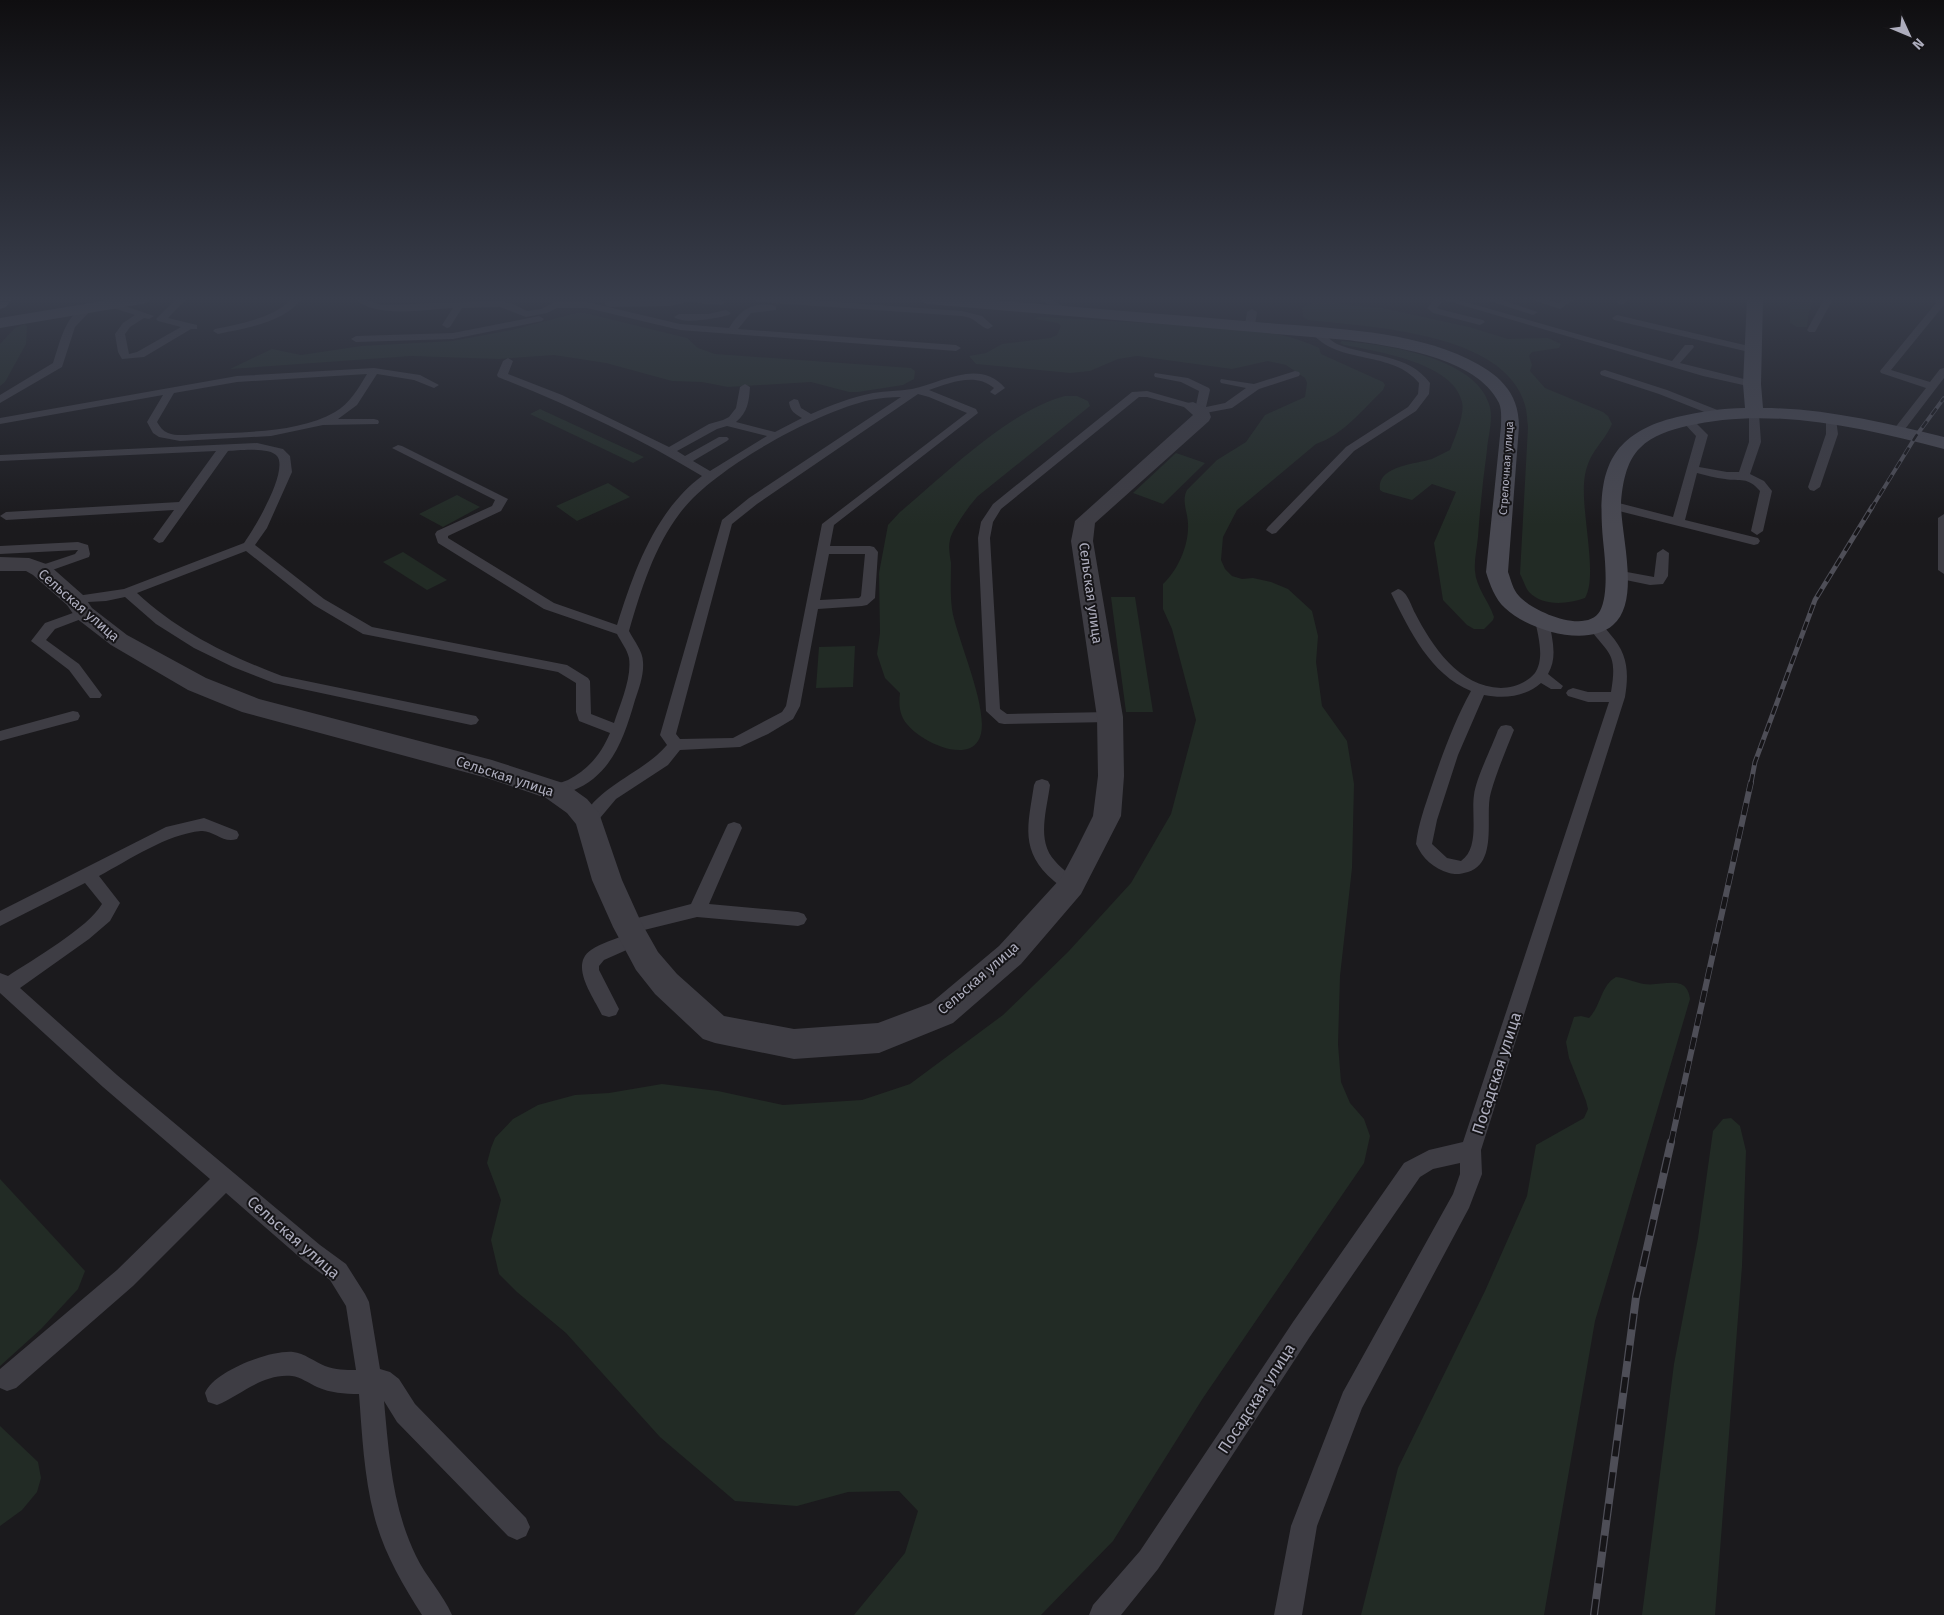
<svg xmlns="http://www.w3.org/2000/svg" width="1944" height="1615" viewBox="0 0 1944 1615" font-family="'Fira Sans',sans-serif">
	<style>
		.green { fill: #222b25 }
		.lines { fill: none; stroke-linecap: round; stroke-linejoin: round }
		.service { fill: #3e3d44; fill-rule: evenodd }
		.minor { fill: #3e3d44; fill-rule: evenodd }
		.secondary { fill: #494952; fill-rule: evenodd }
		.primary { fill: #585761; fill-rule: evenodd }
		.rail-far3-casing { stroke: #4e4e57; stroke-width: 4 }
		.rail-far2-casing { stroke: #4e4e57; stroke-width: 5 }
		.rail-far1-casing { stroke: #4e4e57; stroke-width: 6 }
		.rail-casing { stroke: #4e4e57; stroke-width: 8 }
		.rail-far3 { stroke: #161518; stroke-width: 2.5; stroke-dasharray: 8; stroke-linecap: butt }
		.rail-far2 { stroke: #161518; stroke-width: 3; stroke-dasharray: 9; stroke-linecap: butt }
		.rail-far1 { stroke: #161518; stroke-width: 4.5; stroke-dasharray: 12; stroke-linecap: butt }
		.rail { stroke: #161518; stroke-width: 5.5; stroke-dasharray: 16; stroke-linecap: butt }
		.labels { text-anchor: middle; stroke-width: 4; stroke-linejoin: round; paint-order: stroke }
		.far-street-label { font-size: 11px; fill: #adadbd; stroke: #161518 }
		.street-label { font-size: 14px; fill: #adadbd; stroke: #161518 }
		.near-street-label { font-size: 16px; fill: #adadbd; stroke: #161518 }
	</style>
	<rect width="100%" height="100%" fill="#1b1a1d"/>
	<g class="green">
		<polygon points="1790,299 1815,299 1809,312 1807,327 1797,327 1790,323"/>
		<path d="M 1328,301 L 1347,305 L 1382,308 L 1469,327 L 1508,339 L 1548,338 L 1561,344 L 1559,348 L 1532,352 L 1529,356 L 1532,365 L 1530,371 L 1545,388 L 1603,412 L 1608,416 L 1612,424 C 1603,444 1590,450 1585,475 C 1579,507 1599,574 1585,598 C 1568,604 1543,607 1529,592 C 1525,587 1523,579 1520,574 L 1528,427 C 1527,420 1527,412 1525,405 C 1505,332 1369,327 1308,320 L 1303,317 L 1302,308 L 1313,303 L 1325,303 Z"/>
		<polygon points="576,313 585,313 687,338 698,348 715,354 911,368 915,371 914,379 903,385 858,392 849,392 811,382 728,387 702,382 672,381 606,363 554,355 499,359 411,356 230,369 272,349 301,355 361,346 452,341 512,330"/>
		<path d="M 1038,317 C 1084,319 1130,322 1176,325 C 1223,328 1276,327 1319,348 L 1321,354 L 1383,382 L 1385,385 L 1383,390 C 1363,409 1343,435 1316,444 L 1237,510 L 1223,537 L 1221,560 L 1225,569 L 1232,576 L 1242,579 L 1253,578 L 1271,582 L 1288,589 L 1312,611 L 1318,636 L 1316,662 L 1322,706 L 1347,741 L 1354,784 L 1352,868 L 1340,976 L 1338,1044 L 1341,1082 L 1350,1103 L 1364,1119 L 1370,1136 L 1364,1163 L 1203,1398 L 1113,1541 L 1041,1615 L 854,1615 L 905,1553 L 918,1511 L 899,1491 L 848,1492 L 797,1506 L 735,1501 L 660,1437 L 566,1333 L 517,1292 L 499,1274 L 491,1240 L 501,1200 L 487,1163 L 491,1148 L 495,1138 L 513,1119 L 538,1105 L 575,1095 L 609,1093 L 662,1084 L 718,1091 L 783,1105 L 862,1100 L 910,1084 L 1003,1015 L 1068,952 L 1131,883 L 1171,814 L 1196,720 L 1172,629 L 1163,609 L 1163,584 C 1178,570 1189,545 1188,524 C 1188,513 1181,501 1187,490 L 1217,460 L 1246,442 L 1265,415 L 1305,397 L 1307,383 L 1305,378 L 1286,365 L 1268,361 L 1232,369 L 1137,356 L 1118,359 L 1090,371 L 1070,373 L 976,364 L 969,356 L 986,353 L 1002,344 L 1050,338 L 1057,335 L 1061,326 L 1058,323 L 1035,319 Z"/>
		<polygon points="25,324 27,327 26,344 5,382 0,386 0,344 15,328"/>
		<path d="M 1342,341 C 1383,344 1475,357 1489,404 C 1494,418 1488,436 1487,450 C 1483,479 1480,508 1478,537 C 1477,548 1474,560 1475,571 C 1476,588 1489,601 1494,617 L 1493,620 L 1484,629 L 1474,629 L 1467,625 L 1443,600 L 1434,543 L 1456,492 L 1432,484 L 1412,500 L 1383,492 L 1380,490 C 1376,466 1416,464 1432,459 C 1438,456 1444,453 1450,450 C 1455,438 1465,414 1462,402 C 1454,363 1376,351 1344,345 L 1340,343 Z"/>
		<path d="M 1065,396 L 1077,396 L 1088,401 L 1090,406 L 978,496 C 971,503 951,531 950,540 C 948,547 950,556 951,563 C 951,578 950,594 952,609 C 956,638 994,718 978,741 C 963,765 909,736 902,716 C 899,709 899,701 900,693 L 885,678 L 877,654 L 880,633 L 879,573 L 888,525 L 900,512 C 945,475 1008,411 1065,396 Z"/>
		<polygon points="540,409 644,457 633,463 530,414"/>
		<polygon points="1176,453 1205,463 1163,504 1133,493"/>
		<polygon points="608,483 630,497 577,521 556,506"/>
		<polygon points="457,495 480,507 443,527 419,514"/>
		<polygon points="403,552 447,580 427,590 383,562"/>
		<polygon points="1111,597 1135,597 1153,712 1126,712"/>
		<polygon points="855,646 853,687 816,688 819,647"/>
		<path d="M 1616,977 C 1626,978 1634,982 1644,984 C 1662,987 1687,973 1690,999 L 1595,1321 L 1544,1615 L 1361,1615 L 1398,1468 L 1485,1291 L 1527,1196 L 1536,1145 L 1584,1118 L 1588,1109 L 1586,1101 L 1569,1058 L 1566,1042 L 1574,1017 L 1581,1016 L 1589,1018 C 1601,1006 1601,985 1616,977 Z"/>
		<polygon points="1731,1118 1740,1126 1746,1151 1742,1266 1715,1615 1642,1615 1674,1364 1698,1238 1713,1131 1723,1119"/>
		<polygon points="0,1179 85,1271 78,1289 41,1329 0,1366"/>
		<polygon points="0,1426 38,1462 41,1478 37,1492 22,1510 0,1526"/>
	</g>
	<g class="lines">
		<g class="service">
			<polygon points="176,299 186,299 168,318 197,325 197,329 191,329 144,357 122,359 118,352 115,334 123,323 135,315 107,306 107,302 113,302 154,316 149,319 144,318 130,327 125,334 129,354 137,352 181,327 158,321 156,319"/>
			<path d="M 292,299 L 302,299 C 283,323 246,328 218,334 L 213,331 L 215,329 C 241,323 272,319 292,299 Z"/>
			<path d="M 356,299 C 366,298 372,303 382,305 L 500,301 L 513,304 L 527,311 L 541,309 L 555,302 L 587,302 L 680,324 L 729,328 C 741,309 753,301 776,306 L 776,310 L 751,313 L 738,329 L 956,345 L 961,348 L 956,351 L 680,330 L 587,308 L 557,308 L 547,313 L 526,317 L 500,307 L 462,308 L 450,327 L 447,328 L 442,325 L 453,308 C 428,309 374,319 356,299 Z"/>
			<polygon points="677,299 716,299 726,302 721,305 688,302 670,306 609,307 604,304 609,301"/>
			<path d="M 753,299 L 794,299 L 962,311 L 982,316 L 993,326 L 988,329 C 977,325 976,318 962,316 L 758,302 Z"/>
			<polygon points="1040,299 1051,299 1069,310 1067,312 1061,312"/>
			<polygon points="1437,299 1442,302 1437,308 1439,309 1483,320 1485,322 1480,325 1433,313 1427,308 1434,300"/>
			<polygon points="1441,299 1455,299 1672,361 1685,345 1693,345 1694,347 1680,363 1756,382 1757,384 1752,387 1703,376"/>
			<polygon points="1484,299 1498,299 1538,312 1533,315"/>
			<polygon points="1530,299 1544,299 1559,303 1564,299 1575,299 1560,309"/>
			<polygon points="1620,299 1630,299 1622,305 1617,302"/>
			<polygon points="1824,299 1833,299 1815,332 1809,332 1807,330"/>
			<polygon points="1936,299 1944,299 1944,305 1891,370 1930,382 1940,369 1944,368 1944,378 1902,433 1894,433 1892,431 1894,429 1926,388 1881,373 1880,371 1936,303"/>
			<path d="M 88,305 L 93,308 L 75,327 L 62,367 L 0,403 L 0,395 L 53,363 C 60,343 65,313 88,305 Z"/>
			<polygon points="1252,309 1257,312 1255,325 1250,328 1245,325 1247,312"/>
			<path d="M 726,310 L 731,313 L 729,315 C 717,318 684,325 674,317 L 679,314 L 708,314 Z"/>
			<polygon points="1617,315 1753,347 1758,350 1753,353 1614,320 1612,318"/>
			<polygon points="539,316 544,319 542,321 453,339 356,342 351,339 356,336 453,333"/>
			<path d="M 1315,328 C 1323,331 1329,340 1337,344 C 1368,357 1408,353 1430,383 L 1429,394 L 1416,411 L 1354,451 L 1276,533 L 1272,534 L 1266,530 L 1268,527 L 1346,447 L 1408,407 L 1418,394 L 1419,383 C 1393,350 1338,365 1312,333 L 1312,329 Z"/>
			<path d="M 508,358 L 513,361 L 508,374 L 562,395 L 669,447 L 709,424 L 723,420 L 729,417 L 736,408 L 740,387 L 745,384 L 750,387 C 749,401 748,412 736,422 L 775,432 L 802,418 C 795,414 790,411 789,402 L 794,399 L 798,400 L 801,408 L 811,414 C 831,405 852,397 873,393 C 886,391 899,391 912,389 C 941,383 980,358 1005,388 L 995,395 L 990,392 L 994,388 C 975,372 950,383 929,390 L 976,409 L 978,413 L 834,525 L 830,546 L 870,546 L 874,547 L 878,552 L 875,598 L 867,605 L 862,606 L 818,609 L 800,706 L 793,719 L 768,734 L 740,747 L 680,750 L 668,765 L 616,799 L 595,824 L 589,826 L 583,824 L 581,820 C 600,784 642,774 667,745 L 660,735 L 722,520 L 749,498 L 901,397 C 891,397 880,398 870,400 C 817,412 713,468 680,513 C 654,547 641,590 629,631 C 634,641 643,651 643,662 C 644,675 639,688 635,700 C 624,738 612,775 572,791 C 565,794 558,798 550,795 L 548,791 C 552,784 561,783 568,780 C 589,769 601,754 610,733 L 579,721 L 576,712 L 576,683 L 558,672 L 363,634 L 314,605 L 246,551 L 137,593 C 179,632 229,656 282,676 L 471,715 L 476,716 L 479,720 L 476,724 L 471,725 L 274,683 L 233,667 L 194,648 L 156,624 L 125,597 L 106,601 L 70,603 L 68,600 L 70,597 L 124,589 L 244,543 C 254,529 289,471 277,456 C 270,447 239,450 228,451 L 163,542 L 159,543 L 153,539 L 174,510 L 6,520 L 0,516 L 6,512 L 179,502 L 216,451 L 0,461 L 0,455 L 257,443 L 283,449 L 290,456 L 292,472 L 267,528 L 255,545 L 324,599 L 372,627 L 567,665 L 588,678 L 590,681 L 591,714 L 614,723 C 620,704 632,678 629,658 C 627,649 621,642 617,634 L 544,609 L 438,543 L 435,534 L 437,531 L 492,506 L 495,500 L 392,448 L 398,445 L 402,446 L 508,499 L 501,511 L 448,536 L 448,538 L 554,603 L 617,625 C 634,571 655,511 702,476 C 638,437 569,405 498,377 L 497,375 L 503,361 ZM 918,394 L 929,397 L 967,413 L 822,524 L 786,706 L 782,712 L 733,738 L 680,739 L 676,734 L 732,524 L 757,504 ZM 727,426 L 767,436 L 710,471 L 693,461 L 727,441 L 729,439 L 727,437 L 719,437 L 685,456 L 677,451 L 717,429 ZM 829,554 L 865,554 L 861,596 L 859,598 L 820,600 Z"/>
			<path d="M 374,368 L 420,375 L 439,385 L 434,388 L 414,380 L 377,374 L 357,405 L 338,419 L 374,419 L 378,420 L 379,422 L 378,424 L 323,425 L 271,436 L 180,441 L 159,437 L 153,433 L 147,422 L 163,395 L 0,424 L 0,418 L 237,376 ZM 367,374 C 358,389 350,403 335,412 C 299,433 243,432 202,434 C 192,434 178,437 168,433 C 163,431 160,427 157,422 L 174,393 L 237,382 Z"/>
			<polygon points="1605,370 1667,390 1725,413 1726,415 1725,417 1717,417 1659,394 1601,375 1600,373 1601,371"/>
			<polygon points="1295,371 1299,372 1300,374 1299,376 1259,389 1232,408 1200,414 1196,413 1195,410 1147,397 1139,397 1001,509 993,522 990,538 1000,709 1007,714 1110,712 1115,713 1118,717 1115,721 1110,722 1004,724 999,723 986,711 978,538 981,522 993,504 1132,392 1147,391 1196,405 1199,391 1181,382 1155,377 1154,375 1155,373 1188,378 1209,388 1210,390 1206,407 1225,403 1246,388 1221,383 1220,381 1221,379 1254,384"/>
			<path d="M 1754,411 L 1759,414 L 1761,442 L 1750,474 L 1764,481 L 1772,491 L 1763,531 L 1757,535 L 1751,531 L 1760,491 C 1747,476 1741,482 1725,479 C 1715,478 1706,475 1697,473 L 1685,520 L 1758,538 L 1760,541 L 1758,544 L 1754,545 L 1607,508 L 1605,505 L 1611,501 L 1673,517 L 1696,436 L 1682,421 L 1681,419 L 1682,417 L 1690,417 L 1708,435 L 1699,467 L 1727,472 L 1739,472 L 1749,442 L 1749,414 Z"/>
			<polygon points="1831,416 1836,419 1838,434 1820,487 1814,491 1810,490 1808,487 1826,434 1826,419"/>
			<polygon points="1944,514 1944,574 1938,570 1938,518"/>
			<polygon points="78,542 88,545 90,554 89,557 41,574 35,570 36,567 75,554 78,550 0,554 0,546"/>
			<polygon points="1663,549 1669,553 1668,576 1663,584 1650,585 1611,577 1609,574 1616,570 1654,577 1657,553"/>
			<path d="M 1398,589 C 1407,591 1411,605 1415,613 C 1432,646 1459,687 1501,688 C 1512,688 1527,683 1535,673 C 1545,658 1538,636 1535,620 L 1542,616 L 1549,620 C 1552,639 1558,657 1548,674 L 1563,686 L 1561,689 L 1551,689 L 1541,683 C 1525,697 1504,699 1484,695 L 1458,755 L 1437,820 L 1432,844 L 1447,858 L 1461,861 C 1480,848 1471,815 1474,795 C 1476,778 1492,747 1498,730 L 1501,726 L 1506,725 L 1511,726 L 1514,730 C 1506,750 1497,771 1491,792 C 1484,814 1499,862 1468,872 C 1461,874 1456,875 1449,873 C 1433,868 1423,859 1416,844 C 1418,825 1425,806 1431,788 C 1442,755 1454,722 1471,691 C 1430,674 1410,631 1391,593 Z"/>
			<polygon points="84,609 91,613 89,616 55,629 46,640 79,664 102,695 100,698 90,698 69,670 31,641 45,623"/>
			<path d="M 1595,622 C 1602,623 1606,629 1610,634 C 1628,654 1629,672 1625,697 L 1481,1150 L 1482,1174 L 1469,1208 L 1362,1408 L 1317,1526 L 1302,1615 L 1274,1615 L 1291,1526 L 1343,1392 L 1453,1194 L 1460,1174 L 1460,1163 L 1433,1169 L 1420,1177 L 1309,1338 L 1158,1569 L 1121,1615 L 1089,1615 L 1093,1605 L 1140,1551 L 1293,1322 L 1404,1163 L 1429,1150 L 1463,1142 L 1609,702 L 1588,702 L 1568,696 L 1566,693 L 1568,690 L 1573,688 L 1588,692 L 1611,692 C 1618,651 1608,655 1588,626 L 1590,623 Z"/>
			<polygon points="73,711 78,712 80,716 78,720 0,741 0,731"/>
			<path d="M 1042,779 L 1048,781 L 1050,785 C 1047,809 1036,841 1055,861 C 1062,870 1074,876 1080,886 L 1077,891 C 1067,894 1062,888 1054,881 C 1019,851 1028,825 1034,785 L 1036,781 Z"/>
			<path d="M 204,818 L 237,831 L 239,835 L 237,839 C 223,844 214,830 201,831 C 167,834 129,860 99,876 L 120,903 L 110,921 L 89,939 L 20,988 L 117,1075 L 320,1245 L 346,1264 L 365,1294 L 369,1302 L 380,1369 L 390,1372 L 399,1379 L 415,1404 L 526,1518 L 530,1527 L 526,1536 L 517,1540 L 508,1536 L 397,1422 L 384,1401 C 389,1454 392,1507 416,1556 C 426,1577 443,1594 452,1615 L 422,1615 C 402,1584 383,1551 374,1515 C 364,1476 362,1434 359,1394 C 344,1394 331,1393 317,1387 C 309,1383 300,1377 292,1376 C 263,1373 241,1395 217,1405 L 208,1402 L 205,1393 C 214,1371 270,1350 293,1352 C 304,1353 315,1362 325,1366 C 335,1370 346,1370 356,1370 L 346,1306 L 330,1280 L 304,1261 L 226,1193 L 133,1286 L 16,1388 L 7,1391 L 0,1388 L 0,1369 L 117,1270 L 210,1179 L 103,1087 L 0,993 L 0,973 L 8,976 C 32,960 88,928 102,904 L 85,883 L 0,926 L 0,911 L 166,827 Z"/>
			<path d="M 734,822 L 740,824 L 742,828 L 709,904 L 798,912 L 804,914 L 807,919 L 804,924 L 798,926 L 697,917 L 636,932 L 640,934 L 643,939 L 640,944 L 604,960 L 599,966 L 599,970 L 619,1009 L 616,1015 L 609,1017 L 602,1015 C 593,996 569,965 591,950 C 601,943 616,939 627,934 L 622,932 L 619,927 L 622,922 L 691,904 L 726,828 L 728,824 Z"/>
		</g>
		<polygon class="minor" points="1193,402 1208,409 1211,417 1209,421 1095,523 1093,541 1123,717 1124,776 1121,816 1081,894 1021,964 953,1023 879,1053 794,1059 715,1043 703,1039 655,994 636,970 613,927 592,880 576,824 567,813 546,798 487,778 242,712 188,690 111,645 76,618 67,605 33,575 26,571 0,571 0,557 29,558 49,565 83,595 92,608 127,635 206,678 259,699 492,760 566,784 587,799 599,813 622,880 641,922 658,952 677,974 724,1016 794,1029 878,1023 931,1003 999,946 1061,878 1076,850 1093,816 1098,776 1097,717 1071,541 1075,521 1193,415 1184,407 1187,403"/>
		<g class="secondary">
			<polygon points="115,299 150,299 148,302 142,304 0,328 0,318"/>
			<path d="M 920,299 L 980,299 C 1072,307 1164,314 1256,322 C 1322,328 1408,329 1468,359 C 1497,373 1519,391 1519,426 L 1508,572 C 1511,580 1513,590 1519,596 C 1532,611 1586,635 1600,611 C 1609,594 1605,559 1603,540 C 1597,474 1607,434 1677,417 C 1699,412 1722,408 1745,408 L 1743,384 L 1747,299 L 1763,299 L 1761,384 L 1763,408 C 1824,408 1885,423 1944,437 L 1944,449 C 1862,428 1772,406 1687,426 C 1671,430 1652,435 1640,448 C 1626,461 1622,486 1621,504 C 1621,536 1641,601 1613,625 C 1587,648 1528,630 1505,608 C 1495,599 1490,585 1486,572 L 1501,426 C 1501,419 1502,410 1499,403 C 1477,357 1392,346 1347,340 L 928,304 L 922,302 Z"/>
		</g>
		<polygon class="primary" points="0,299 12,299 6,307 0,309"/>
		<g class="rail-far3-casing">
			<polyline id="rail-far3" points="1871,509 1916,436 1944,398"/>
		</g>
		<g class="rail-far2-casing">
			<polyline id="rail-far2" points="1751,783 1755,762 1815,600 1872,507"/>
		</g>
		<g class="rail-far1-casing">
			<polyline id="rail-far1" points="1671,1143 1751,782"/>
		</g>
		<g class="rail-casing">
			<polyline id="rail" points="1594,1615 1636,1297 1671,1142"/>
		</g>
		<use href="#rail-far3" class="rail-far3"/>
		<use href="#rail-far2" class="rail-far2"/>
		<use href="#rail-far1" class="rail-far1"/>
		<use href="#rail" class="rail"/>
	</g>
	<linearGradient id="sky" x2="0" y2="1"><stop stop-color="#0f0e10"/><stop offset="0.57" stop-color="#393e4c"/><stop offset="1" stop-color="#393e4c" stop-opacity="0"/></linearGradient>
	<rect width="1944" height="525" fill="url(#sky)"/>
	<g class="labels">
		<g class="far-street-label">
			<text transform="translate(1506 468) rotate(-86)" y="4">Стрелочная улица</text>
		</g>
		<g class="street-label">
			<text transform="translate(1091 593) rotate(82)" y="5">Сельская улица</text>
			<text transform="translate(79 605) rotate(41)" y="5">Сельская улица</text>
			<text transform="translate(505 776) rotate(18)" y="5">Сельская улица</text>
			<text transform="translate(978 978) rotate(-41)" y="5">Сельская улица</text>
		</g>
		<g class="near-street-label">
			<text transform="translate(1496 1073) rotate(-72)" y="6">Посадская улица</text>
			<text transform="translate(294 1237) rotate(41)" y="6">Сельская улица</text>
			<text transform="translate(1256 1398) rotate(-57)" y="6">Посадская улица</text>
		</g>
	</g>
	<g transform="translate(1909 35) rotate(134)" stroke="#161518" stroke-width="4" paint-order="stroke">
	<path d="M0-4L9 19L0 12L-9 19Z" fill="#adadbd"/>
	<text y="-8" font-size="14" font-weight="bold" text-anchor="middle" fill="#adadbd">N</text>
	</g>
</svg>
